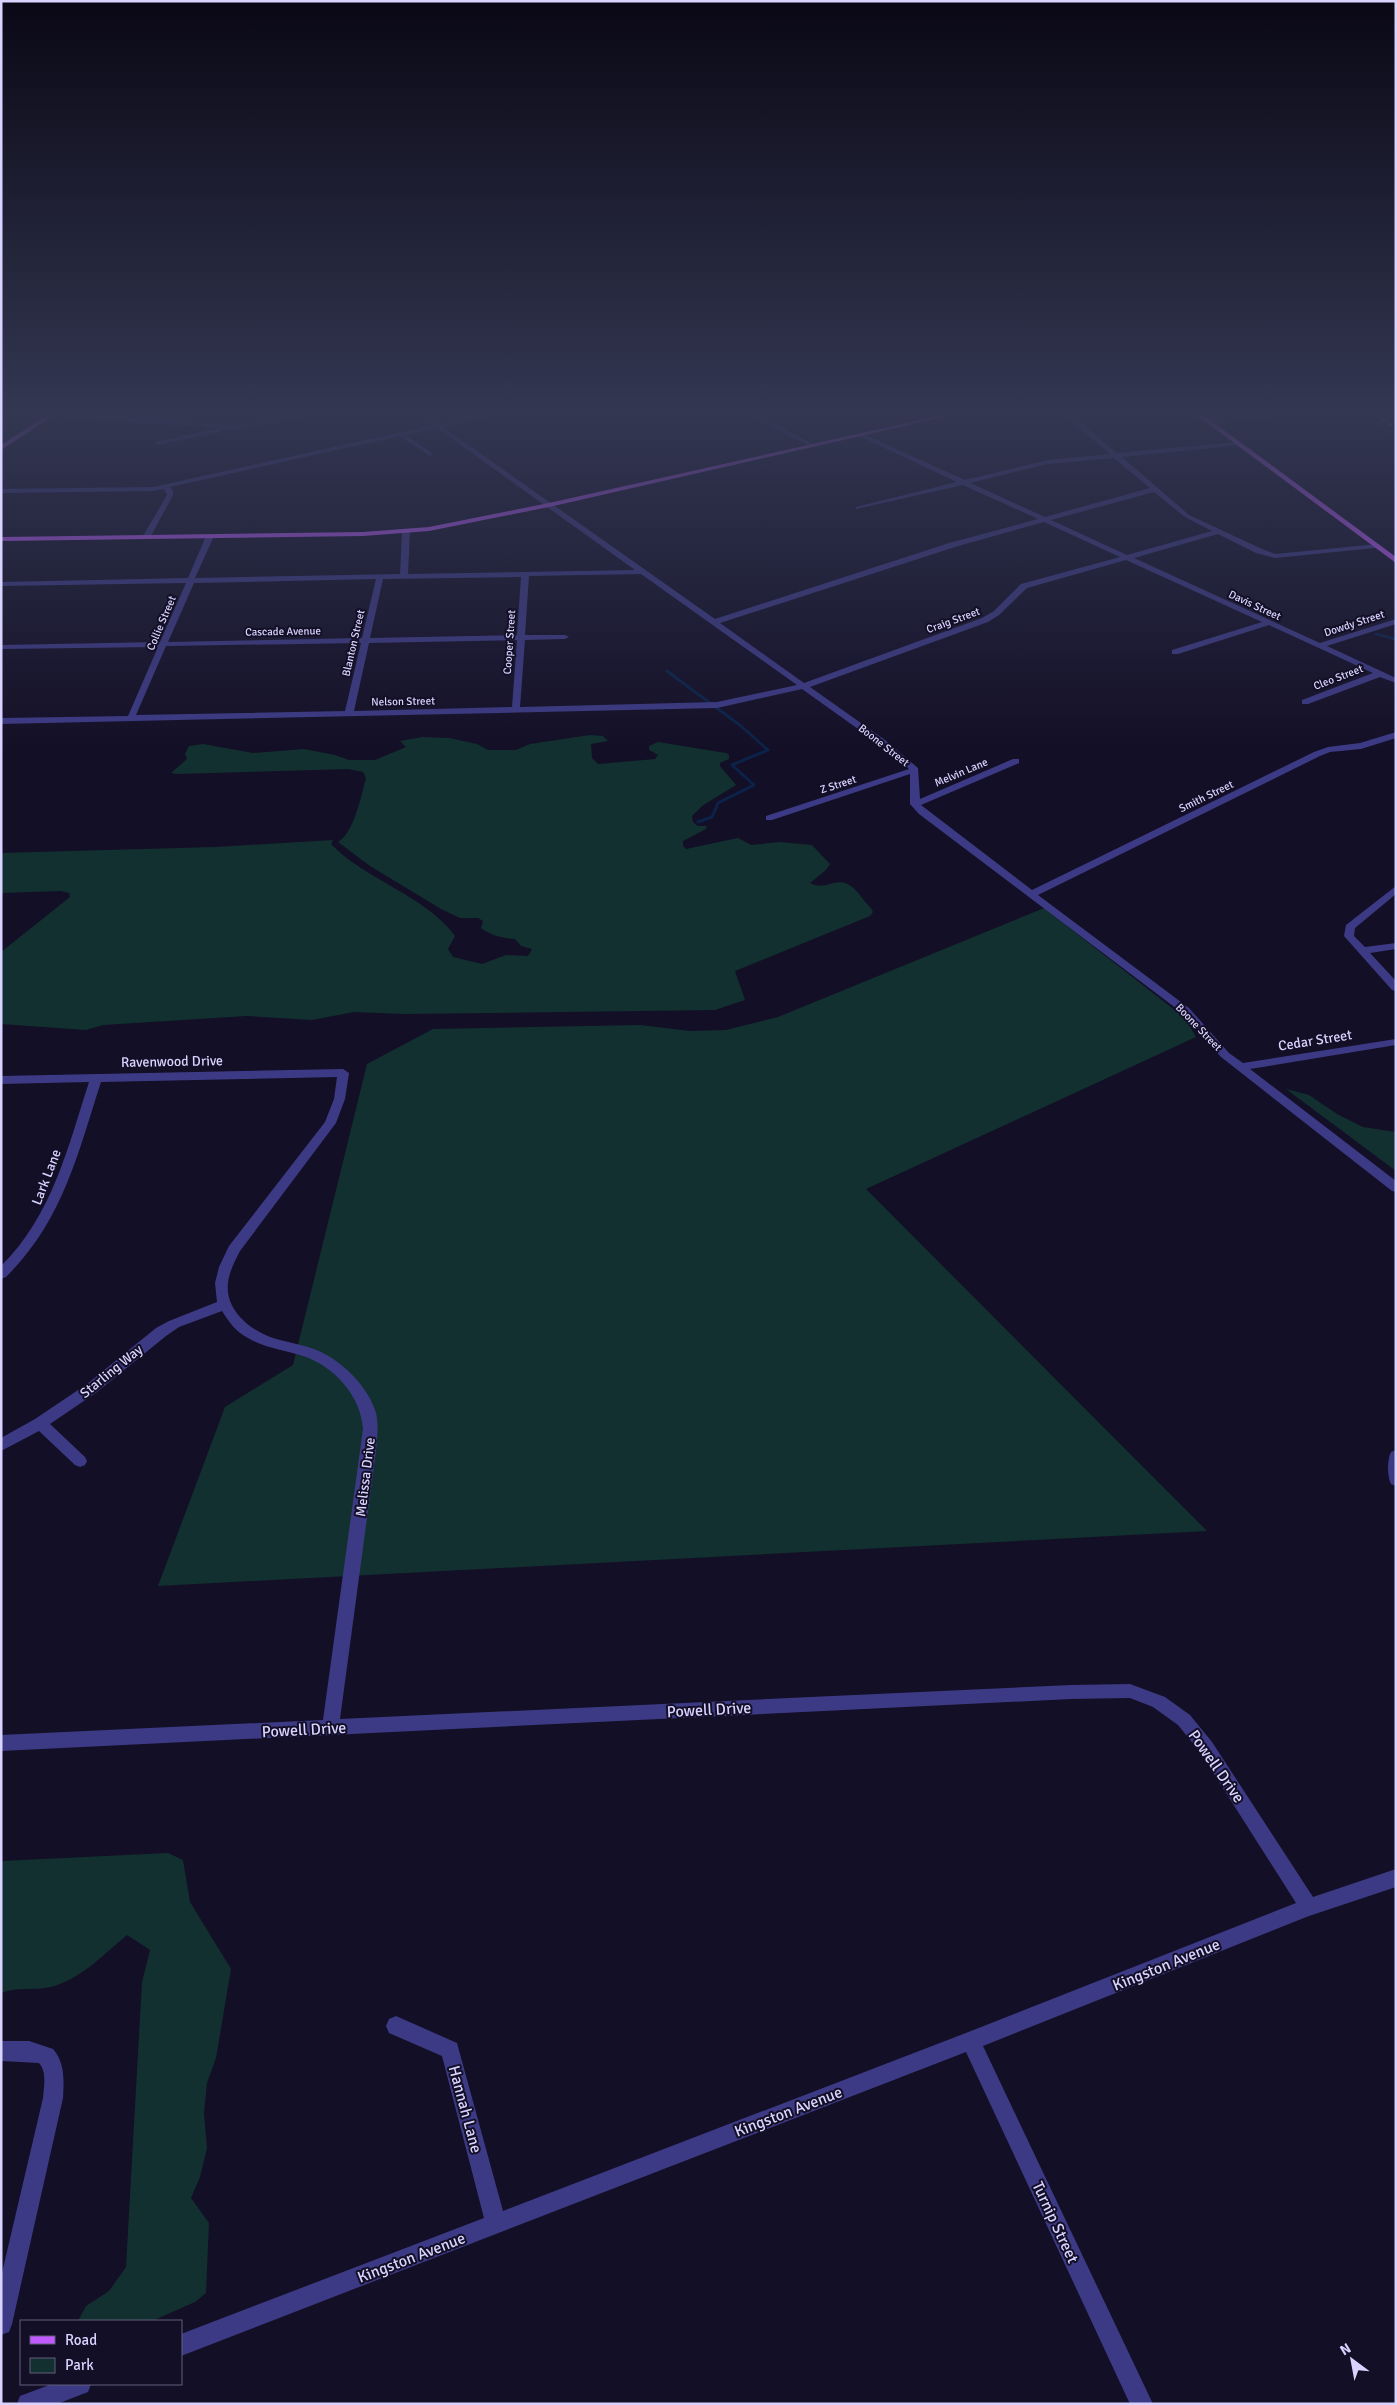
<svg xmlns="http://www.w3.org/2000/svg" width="1397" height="2405" viewBox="0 0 1397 2405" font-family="Signika,sans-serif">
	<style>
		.green { fill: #12302f }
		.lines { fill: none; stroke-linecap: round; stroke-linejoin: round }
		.stream-far1 { stroke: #0c2248; stroke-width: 2.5 }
		.stream { stroke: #0c2248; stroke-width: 3 }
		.minor { fill: #3d3a85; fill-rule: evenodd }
		.major { fill: #c25bff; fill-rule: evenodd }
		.rail { stroke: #00e5ff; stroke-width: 2; stroke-dasharray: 4.5 4; stroke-linecap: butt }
		.labels { text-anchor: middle; stroke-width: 4; stroke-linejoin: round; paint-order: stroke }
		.far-street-label { font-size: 11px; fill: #d9d4ff; stroke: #130f26 }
		.street-label { font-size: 14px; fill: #d9d4ff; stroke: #130f26 }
		.near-street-label { font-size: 16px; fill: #d9d4ff; stroke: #130f26 }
	</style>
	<rect width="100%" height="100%" fill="#130f26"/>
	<g class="green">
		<polygon points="1357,414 1368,414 1396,431 1396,438"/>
		<path d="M 590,735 L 603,736 L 608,741 L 591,744 L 592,758 L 598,764 L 655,759 L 658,755 L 649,750 L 649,746 L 658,742 L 726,753 L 729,755 L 729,759 L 720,763 L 720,766 L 736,785 L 702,806 L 692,816 L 693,822 L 698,826 L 707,826 L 706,829 L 683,841 L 683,846 L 686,849 L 738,838 L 751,845 L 780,842 L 812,845 L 830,864 L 826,870 L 810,883 C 831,894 839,866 863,899 C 866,904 871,906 873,912 L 870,916 L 735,971 L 745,1000 L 715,1010 L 404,1014 L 354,1012 L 312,1020 L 246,1016 L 103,1025 L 86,1030 L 1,1024 L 1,952 L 70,897 L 69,893 L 61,891 L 1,893 L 1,853 L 215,847 L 333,840 L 331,844 C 367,881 425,895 455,936 L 448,949 L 453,957 L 482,964 L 506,955 L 528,956 L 532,949 L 521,946 L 515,939 C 502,938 492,936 481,928 L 483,921 L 478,918 L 460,918 L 441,909 L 370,866 L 338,842 C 354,833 361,796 366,778 L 363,772 L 348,769 L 177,774 L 171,773 L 187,759 L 185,754 L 189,746 L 203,744 L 253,753 L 304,749 L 335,755 L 349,760 L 375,760 L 406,747 L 400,741 L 422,737 L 449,738 L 477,744 L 488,750 L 516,750 L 530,744 Z"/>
		<polygon points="1044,908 1185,1018 1196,1037 866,1189 1207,1531 158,1586 225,1407 293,1365 367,1064 433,1029 640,1025 690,1031 726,1030 778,1017"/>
		<polygon points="1286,1089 1309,1095 1337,1114 1363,1127 1396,1132 1396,1171"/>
		<path d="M 168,1853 L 183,1860 L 190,1902 L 231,1969 L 216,2058 L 207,2083 L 204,2113 L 207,2148 L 200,2177 L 191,2198 L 209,2223 L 206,2293 L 195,2302 L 152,2321 L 78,2321 L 86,2306 L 109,2291 L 126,2267 L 142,1982 L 150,1950 L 127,1935 C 104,1954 81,1979 51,1987 C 34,1991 19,1986 1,1993 L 1,1861 Z"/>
	</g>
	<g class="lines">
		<polyline class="stream-far1" points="1376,634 1396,639"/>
		<g class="stream">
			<polyline points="1391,638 1396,639"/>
			<polyline points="667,671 741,726 768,750 732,765 754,785 718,803 712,817 698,822"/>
		</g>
		<g class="minor">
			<polygon points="46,414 164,419 233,426 301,414 312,414 233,430 223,429 221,432 157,445 155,442 219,428 49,416"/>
			<path d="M 418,414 L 425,414 L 439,424 L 485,414 L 495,414 L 443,427 L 715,619 L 949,543 L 1038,519 L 963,485 L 856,509 L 856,507 L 957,482 L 859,436 L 861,433 L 965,480 L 1048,460 L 1110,454 L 1064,414 L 1070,414 L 1117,453 L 1239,442 L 1241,445 L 1122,457 L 1189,515 L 1262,549 L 1275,554 L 1378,544 L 1379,546 L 1375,548 L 1275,558 L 1256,553 L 1218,534 L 1134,558 L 1320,643 L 1396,619 L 1396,624 L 1327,646 L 1396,678 L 1396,683 L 1380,677 L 1308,704 L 1302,704 L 1302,700 L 1373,673 L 1269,625 L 1178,654 L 1172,654 L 1172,650 L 1262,622 L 1126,560 L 1027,588 L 999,615 L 988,622 L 810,687 L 885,740 L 918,768 L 920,799 L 1013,759 L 1019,759 L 1019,763 L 921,805 L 1032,890 L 1314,752 L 1328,747 L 1360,743 L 1396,732 L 1396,738 L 1361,749 L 1330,752 L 1320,756 L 1038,895 L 1189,1008 L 1229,1053 L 1243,1063 L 1396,1039 L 1396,1045 L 1250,1069 L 1396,1181 L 1396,1192 L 1392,1191 L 1221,1057 L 1181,1012 L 919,814 L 910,804 L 910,774 L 772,820 L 766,820 L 766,816 L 909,769 L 879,744 L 802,689 L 717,708 L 1,724 L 1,718 L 128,716 L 158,647 L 1,649 L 1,645 L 160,642 L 186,583 L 1,586 L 1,582 L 188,578 L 206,536 L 210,534 L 214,536 L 195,578 L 400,574 L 402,532 L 406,530 L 410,532 L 408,574 L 635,570 L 437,428 L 406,435 L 432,453 L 432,455 L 430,456 L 400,436 L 170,487 L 173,491 L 173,495 L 151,536 L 147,538 L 143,536 L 167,495 L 164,489 L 153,491 L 1,493 L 1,489 L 153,487 L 433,425 ZM 1114,458 L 1150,488 L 1045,517 L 970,483 L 1048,464 ZM 1154,492 L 1185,517 L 1212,531 L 1127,555 L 1051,520 ZM 1044,522 L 1120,557 L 1021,584 L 994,611 L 982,618 L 804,683 L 720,623 L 955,547 ZM 641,574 L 797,685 L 717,702 L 520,707 L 525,640 L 565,639 L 569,637 L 565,635 L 525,635 L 529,576 ZM 521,577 L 517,635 L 370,638 L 383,579 ZM 376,579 L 362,638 L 168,642 L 194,583 ZM 517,640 L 512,707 L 354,711 L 369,643 ZM 361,643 L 345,711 L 136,715 L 166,646 Z"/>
			<polygon points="750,414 757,414 816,446 811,447"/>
			<polygon points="927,414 935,414 941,417 938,419"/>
			<polygon points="1273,414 1294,414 1208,423 1205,421"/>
			<polygon points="1396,886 1396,894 1355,928 1354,936 1365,947 1396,943 1396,949 1370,953 1396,981 1396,991 1392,990 1344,936 1346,925"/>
			<path d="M 343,1069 L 349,1073 L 345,1099 L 336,1123 L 240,1251 C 235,1261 229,1272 228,1283 C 225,1310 250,1330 273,1338 C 289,1343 306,1345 321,1352 C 344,1363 369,1388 376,1413 C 379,1426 377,1439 376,1451 L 340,1719 L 1071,1685 L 1130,1684 L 1165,1697 L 1190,1715 L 1212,1742 L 1313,1897 L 1396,1869 L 1396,1887 L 1309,1916 L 983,2046 L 1153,2404 L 1130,2404 L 966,2052 L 181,2356 L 181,2334 L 484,2218 L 442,2056 L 389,2033 L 386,2026 L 389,2019 L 396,2016 L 457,2043 L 503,2211 L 971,2031 L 1296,1903 L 1200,1752 L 1178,1725 L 1153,1707 L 1130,1698 L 1071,1699 L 1,1751 L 1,1735 L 323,1720 L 363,1429 C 361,1396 334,1366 303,1356 C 285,1350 265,1348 248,1338 C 236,1332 229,1322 222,1311 L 179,1327 L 166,1336 L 97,1392 L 50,1424 L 85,1457 L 87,1461 L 85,1465 L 80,1467 L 75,1465 L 39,1431 L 1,1451 L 1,1438 L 35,1419 L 87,1384 L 156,1328 L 169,1321 L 217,1302 L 215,1283 L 219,1267 L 229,1246 L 325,1122 L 334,1099 L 337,1077 L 101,1082 C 77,1156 63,1220 6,1277 L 1,1279 L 1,1266 C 52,1216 68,1147 89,1082 L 1,1084 L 1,1076 Z"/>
			<path d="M 1396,1450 L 1396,1486 L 1391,1484 C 1387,1476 1387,1460 1391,1452 Z"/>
			<path d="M 1,2041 L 29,2041 L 53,2049 C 65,2063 64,2080 63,2098 L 12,2324 L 9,2332 L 1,2335 L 1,2277 L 43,2098 C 44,2086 47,2072 39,2063 L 1,2061 Z"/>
			<polygon points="52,2384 91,2384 88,2392 57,2404 17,2404 20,2396"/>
		</g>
		<g class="major">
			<polygon points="49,414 56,414 1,450 1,445"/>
			<polygon points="947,414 957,414 549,507 429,531 363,536 1,541 1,537 363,532 429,527 549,503"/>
			<polygon points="1195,414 1202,414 1396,557 1396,563"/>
		</g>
		<polyline class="rail" points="1374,414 1396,428"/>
	</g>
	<linearGradient id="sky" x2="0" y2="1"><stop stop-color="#0a0815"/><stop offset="0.55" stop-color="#333752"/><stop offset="1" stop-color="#333752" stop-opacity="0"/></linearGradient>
	<rect width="1397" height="750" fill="url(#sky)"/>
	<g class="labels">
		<g class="far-street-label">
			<text transform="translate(1255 605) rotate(25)" y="4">Davis Street</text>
			<text transform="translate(953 620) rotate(-20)" y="4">Craig Street</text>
			<text transform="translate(161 623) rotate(-67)" y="4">Collie Street</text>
			<text transform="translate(1354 623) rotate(-18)" y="4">Dowdy Street</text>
			<text transform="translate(283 631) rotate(-1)" y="4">Cascade Avenue</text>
			<text transform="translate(509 642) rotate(-86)" y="4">Cooper Street</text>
			<text transform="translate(353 643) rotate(-77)" y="4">Blanton Street</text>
			<text transform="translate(1338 677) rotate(-21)" y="4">Cleo Street</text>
			<text transform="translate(403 701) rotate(-1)" y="4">Nelson Street</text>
			<text transform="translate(884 745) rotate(38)" y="4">Boone Street</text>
			<text transform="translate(961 772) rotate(-23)" y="4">Melvin Lane</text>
			<text transform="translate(838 784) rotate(-18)" y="4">Z Street</text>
			<text transform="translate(1206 796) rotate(-26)" y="4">Smith Street</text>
			<text transform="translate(1199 1027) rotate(46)" y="4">Boone Street</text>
		</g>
		<g class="street-label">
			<text transform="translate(1315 1040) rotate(-9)" y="5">Cedar Street</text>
			<text transform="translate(172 1061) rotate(-1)" y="5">Ravenwood Drive</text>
			<text transform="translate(46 1177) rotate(-69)" y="5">Lark Lane</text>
			<text transform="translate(111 1371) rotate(-39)" y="5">Starling Way</text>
			<text transform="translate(365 1477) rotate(-83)" y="5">Melissa Drive</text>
		</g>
		<g class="near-street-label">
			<text transform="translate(709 1709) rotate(-3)" y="6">Powell Drive</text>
			<text transform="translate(304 1729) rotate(-3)" y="6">Powell Drive</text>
			<text transform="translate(1217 1766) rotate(55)" y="6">Powell Drive</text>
			<text transform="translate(1166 1964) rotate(-22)" y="6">Kingston Avenue</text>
			<text transform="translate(466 2109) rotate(75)" y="6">Hannah Lane</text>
			<text transform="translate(788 2111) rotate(-21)" y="6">Kingston Avenue</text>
			<text transform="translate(1056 2222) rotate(65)" y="6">Turnip Street</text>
			<text transform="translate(411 2257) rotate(-21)" y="6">Kingston Avenue</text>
		</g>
	</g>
	<rect width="1397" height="2405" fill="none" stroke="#d9d4ff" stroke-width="5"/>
	<rect x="20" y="2320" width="162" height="65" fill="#130f26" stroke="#625e7d"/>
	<rect x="30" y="2336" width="25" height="8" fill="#c25bff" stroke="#625e7d"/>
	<text x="65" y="2345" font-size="15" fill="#d9d4ff">Road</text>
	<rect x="30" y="2358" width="25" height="15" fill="#12302f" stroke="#625e7d"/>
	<text x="65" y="2370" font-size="15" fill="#d9d4ff">Park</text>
	<g transform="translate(1352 2360) rotate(328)" stroke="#130f26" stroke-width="4" paint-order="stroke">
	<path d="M0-4L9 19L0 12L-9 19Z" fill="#d9d4ff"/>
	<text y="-8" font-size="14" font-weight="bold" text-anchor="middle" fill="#d9d4ff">N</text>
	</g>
</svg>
